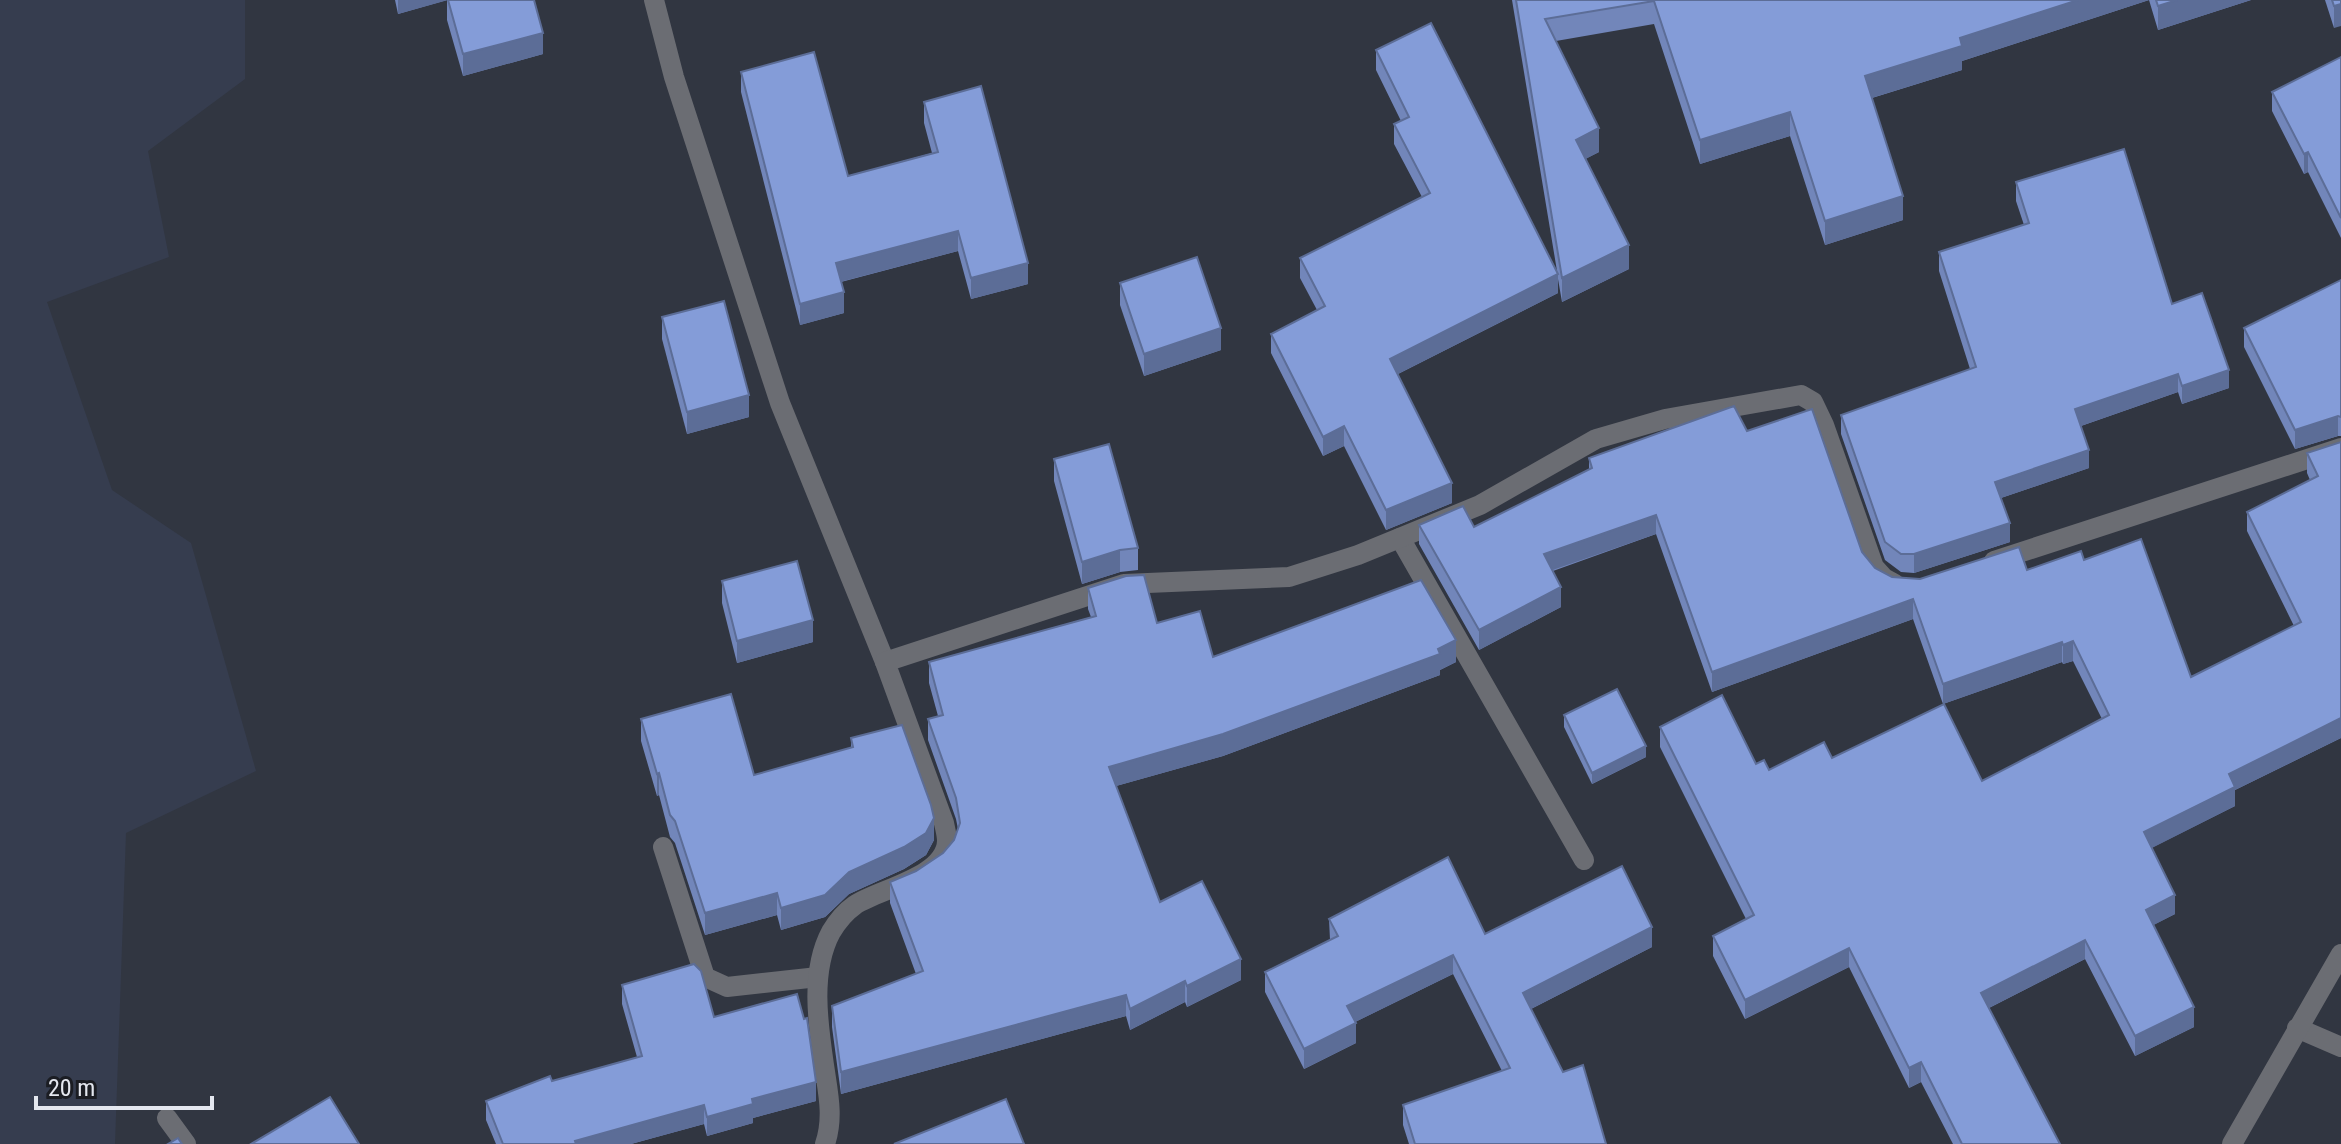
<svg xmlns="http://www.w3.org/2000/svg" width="2341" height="1144" viewBox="0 0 2341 1144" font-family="'Roboto Condensed',sans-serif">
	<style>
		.built { fill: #363d4f }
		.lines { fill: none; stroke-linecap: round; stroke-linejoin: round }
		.service { stroke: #6b6d73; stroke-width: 20 }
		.minor { stroke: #6b6d73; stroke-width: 20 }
		.wall { fill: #7286ba }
		.shaded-wall { fill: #5c6d97 }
		.building { fill: #849cd8; stroke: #5c6d97; stroke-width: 2 }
	</style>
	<rect width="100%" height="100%" fill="#313641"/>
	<polygon class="built" points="0,0 245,0 245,79 148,151 169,257 47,302 112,490 191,543 256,771 126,833 115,1144 0,1144"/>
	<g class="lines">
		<polyline class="service" points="2297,1028 2341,1047"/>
		<g class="minor">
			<polyline points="654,0 674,77 780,403 885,662"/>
			<polyline points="1400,538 1584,860"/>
			<polyline points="1994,561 2341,448"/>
			<polyline points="663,847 705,977 727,987 818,977"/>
			<polyline points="167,1118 186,1144"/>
			<path d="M 825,1144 C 834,1117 828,1093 824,1065 C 818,1024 810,971 831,932 C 837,922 845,912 855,905 C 879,889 946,877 947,841 C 947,835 945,828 944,823 L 885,662 L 1124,584 L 1289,577 L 1358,555 L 1480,505 L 1596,439 L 1665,419 L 1801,395 L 1813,402 L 1824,425 L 1874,567 L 1884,578 L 1895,584"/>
			<polyline points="2232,1144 2341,954"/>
		</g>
	</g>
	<g class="wall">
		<polygon points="395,0 534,0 543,54 463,76 447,20 447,0 398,14"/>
		<polygon points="1512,0 2251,0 2158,30 2149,0 1962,61 1962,70 1872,98 1903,220 1825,245 1790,136 1700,164 1654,24 1556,41 1599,152 1585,159 1629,269 1562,302 1558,279 1558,293 1398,374 1452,503 1386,530 1344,446 1323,456 1271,353 1271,334 1317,310 1300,278 1300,258 1422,197 1394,144 1394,124 1401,121 1376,70 1376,50 1557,271"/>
		<polygon points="2325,0 2341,0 2334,28"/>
		<polygon points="2341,57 2341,238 2308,172 2304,174 2272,111 2272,92"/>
		<polygon points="741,72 848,176 932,153 924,123 924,102 1028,284 971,299 958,251 841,282 844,313 800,325 741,92"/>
		<polygon points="2016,182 2172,304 2229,388 2182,404 2178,392 2081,426 2089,468 2001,498 2010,542 1914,573 1901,572 1885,560 1841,434 1841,415 1970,369 1939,271 1939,252 2024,225 2016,201"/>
		<polygon points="2341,280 2341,436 2338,436 2295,449 2244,347 2244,328"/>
		<polygon points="1120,283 1221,350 1144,376 1120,305"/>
		<polygon points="662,317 749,417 687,434 662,339"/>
		<polygon points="1747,431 1862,552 1875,568 1892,577 1920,579 2027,570 2084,560 2191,677 2294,626 2247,531 2247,512 2310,480 2307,473 2307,453 2341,442 2341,738 2235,790 2235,806 2151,848 2175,914 2153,925 2194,1027 2135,1056 2085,959 1989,1008 2060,1144 1953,1144 1921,1082 1909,1088 1849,967 1745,1019 1713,956 1713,936 1746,919 1660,747 1660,727 1756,764 1769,770 1832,758 1982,781 2102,719 2073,661 2063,664 2062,662 1943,704 1913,619 1712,692 1656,534 1553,571 1561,607 1479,650 1419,544 1419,525 1474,527 1589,470 1589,458"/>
		<polygon points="1054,459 1138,548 1138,570 1120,572 1082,584 1054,481"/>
		<polygon points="722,581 813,642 737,663 722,603"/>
		<polygon points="1088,588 1157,623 1213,657 1456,662 1440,670 1440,675 1223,756 1116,786 1160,902 1241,980 1187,1007 1185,1002 1130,1030 1126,1016 841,1094 832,1027 832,1006 916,974 890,903 890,882 916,871 943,853 954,840 958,829 956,819 928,740 928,719 938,716 929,683 929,662 1091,617 1088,609"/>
		<polygon points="1564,715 1646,757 1592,784 1564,727"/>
		<polygon points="641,719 754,775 851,748 851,738 934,840 926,855 904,869 849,894 825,917 781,930 777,915 705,935 675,843 670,837 659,795 657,796 641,741"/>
		<polygon points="1329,919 1485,934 1652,947 1531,1009 1563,1072 1606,1144 1409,1144 1403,1125 1403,1105 1502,1071 1453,974 1355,1022 1356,1043 1304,1069 1265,992 1265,972 1330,940"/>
		<polygon points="622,985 714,1017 816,1101 753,1118 753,1123 707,1136 704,1124 631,1144 496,1144 486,1120 486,1101 637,1057 622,1004"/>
	</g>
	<g class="shaded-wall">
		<polygon points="398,0 448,0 398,14"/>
		<polygon points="2078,0 2149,0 1962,61 1962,70 1865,100 1865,76 1960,38"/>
		<polygon points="2177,0 2251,0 2158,30 2158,6"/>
		<polygon points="2341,4 2341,26 2334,28 2334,6"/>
		<polygon points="543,33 543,54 463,76 463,54"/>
		<polygon points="1790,112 1790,136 1700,164 1700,140"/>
		<polygon points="1599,128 1599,152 1576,164 1576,140"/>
		<polygon points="2308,152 2308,172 2304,174 2304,154"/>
		<polygon points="1903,196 1903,220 1825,245 1825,221"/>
		<polygon points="958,231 958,251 836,283 836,263"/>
		<polygon points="1629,245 1629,269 1562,302 1562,278"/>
		<polygon points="1028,263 1028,284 971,299 971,278"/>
		<polygon points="1558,274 1558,293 1390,378 1390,359"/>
		<polygon points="844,292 844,313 800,325 800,304"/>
		<polygon points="1221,328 1221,350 1144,376 1144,354"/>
		<polygon points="2229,370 2229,388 2182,404 2182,386"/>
		<polygon points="2178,374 2178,392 2075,428 2075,409"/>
		<polygon points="749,395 749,417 687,434 687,412"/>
		<polygon points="2338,416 2338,436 2295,449 2295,430"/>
		<polygon points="1344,426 1344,446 1323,456 1323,437"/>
		<polygon points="2089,450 2089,468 1995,500 1995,482"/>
		<polygon points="1452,483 1452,503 1386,530 1386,510"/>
		<polygon points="1656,515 1656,534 1544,573 1544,554"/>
		<polygon points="2010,523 2010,542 1914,573 1914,554"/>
		<polygon points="1120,550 1120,572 1082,584 1082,562"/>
		<polygon points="1561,587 1561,607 1479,650 1479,630"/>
		<polygon points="1913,599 1913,619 1712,692 1712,672"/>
		<polygon points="813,620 813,642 737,663 737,641"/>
		<polygon points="1456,640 1456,662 1440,670 1440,675 1223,756 1109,788 1109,767 1438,649"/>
		<polygon points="2073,641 2073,661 2063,664 2063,645"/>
		<polygon points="2062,642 2062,662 1943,704 1943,684"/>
		<polygon points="2341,718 2341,738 2235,790 2235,806 2144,852 2144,832 2229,774"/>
		<polygon points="1646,746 1646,757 1592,784 1592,773"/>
		<polygon points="659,773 659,795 657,796 657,774"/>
		<polygon points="934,818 934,840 926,855 904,869 849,894 825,917 781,930 781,908"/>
		<polygon points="777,893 777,915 705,935 705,913"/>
		<polygon points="2175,895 2175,914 2146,929 2146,910"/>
		<polygon points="1652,927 1652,947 1523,1013 1523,993"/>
		<polygon points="2085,940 2085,959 1981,1012 1981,993"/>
		<polygon points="1849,948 1849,967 1745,1019 1745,1000"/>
		<polygon points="1453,955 1453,974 1347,1026 1347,1006"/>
		<polygon points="1241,959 1241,980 1187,1007 1187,986"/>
		<polygon points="1185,981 1185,1002 1130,1030 1130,1009"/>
		<polygon points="1126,995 1126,1016 841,1094 841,1072"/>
		<polygon points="2194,1007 2194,1027 2135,1056 2135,1036"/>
		<polygon points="1356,1023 1356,1043 1304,1069 1304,1049"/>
		<polygon points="1921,1062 1921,1082 1909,1088 1909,1068"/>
		<polygon points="816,1082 816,1101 753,1118 753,1123 707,1136 707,1117 752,1099"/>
		<polygon points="704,1105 704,1124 631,1144 575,1144 575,1141"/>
	</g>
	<g class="building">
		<polygon points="448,0 534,0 543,33 463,54"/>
		<polygon points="1516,0 2078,0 1960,38 1962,46 1865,76 1903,196 1825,221 1790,112 1700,140 1654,1 1545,19 1599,128 1576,140 1629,245 1562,278"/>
		<polygon points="2156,0 2177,0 2158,6"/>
		<polygon points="2332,0 2341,0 2341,4 2334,6"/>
		<polygon points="1431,23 1558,274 1390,359 1452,483 1386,510 1344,426 1323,437 1271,334 1325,306 1300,258 1430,193 1394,124 1409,117 1376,50"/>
		<polygon points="814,52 848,176 938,152 924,102 981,86 1028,263 971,278 958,231 836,263 844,292 800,304 741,72"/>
		<polygon points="2341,57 2341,218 2308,152 2304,154 2272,92"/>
		<polygon points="2124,149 2172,304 2202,293 2229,370 2182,386 2178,374 2075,409 2089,450 1995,482 2010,523 1914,554 1901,554 1885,542 1841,415 1976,367 1939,252 2029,223 2016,182"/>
		<polygon points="1197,257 1221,328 1144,354 1120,283"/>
		<polygon points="2341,280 2341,417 2338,416 2295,430 2244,328"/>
		<polygon points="724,301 749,395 687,412 662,317"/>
		<polygon points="1734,406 1747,431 1812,409 1862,552 1875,568 1892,577 1920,579 2019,547 2027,570 2081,551 2084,560 2141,539 2191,677 2301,622 2247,512 2318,476 2307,453 2341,442 2341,718 2229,774 2235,787 2144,832 2175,895 2146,910 2194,1007 2135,1036 2085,940 1981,993 2060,1144 1962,1144 1921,1062 1909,1068 1849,948 1745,1000 1713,936 1754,915 1660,727 1722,695 1756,764 1764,760 1769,770 1824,742 1832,758 1944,704 1982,781 2109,715 2073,641 2063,645 2062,642 1943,684 1913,599 1712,672 1656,515 1544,554 1561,587 1479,630 1419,525 1463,506 1474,527 1592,468 1589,458"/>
		<polygon points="1109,444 1138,548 1120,550 1082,562 1054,459"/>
		<polygon points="797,561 813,620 737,641 722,581"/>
		<polygon points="1144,575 1157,623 1200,611 1213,657 1421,580 1456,640 1438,649 1440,654 1223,734 1109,767 1160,902 1202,881 1241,959 1187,986 1185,981 1130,1009 1126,995 841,1072 832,1006 923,971 890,882 916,871 943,853 954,840 960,823 956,798 928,719 943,715 929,662 1096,616 1088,588 1126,576"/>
		<polygon points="1617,689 1646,746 1592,773 1564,715"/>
		<polygon points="731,694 754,775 853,747 851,738 902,725 931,805 934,818 926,833 904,847 849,872 825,895 781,908 777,893 705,913 675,821 670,815 659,773 657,774 641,719"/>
		<polygon points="1448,857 1485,934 1622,866 1652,927 1523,993 1563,1072 1583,1065 1606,1144 1415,1144 1403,1105 1510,1068 1453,955 1347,1006 1356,1023 1304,1049 1265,972 1338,936 1329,919"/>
		<polygon points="694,964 701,971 714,1017 797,994 804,1019 807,1018 816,1082 752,1099 753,1104 707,1117 704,1105 575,1141 576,1144 503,1144 486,1101 550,1076 552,1081 642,1056 622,985"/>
		<polygon points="330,1097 359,1144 251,1144"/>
		<polygon points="1006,1099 1024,1144 894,1144"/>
		<polygon points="178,1138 182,1144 168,1144"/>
	</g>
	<path d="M36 1096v12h176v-12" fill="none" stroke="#e4e7ef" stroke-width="4"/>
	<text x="48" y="1096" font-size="24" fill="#e4e7ef" stroke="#1b1d23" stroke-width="6" paint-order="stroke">20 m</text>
</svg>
